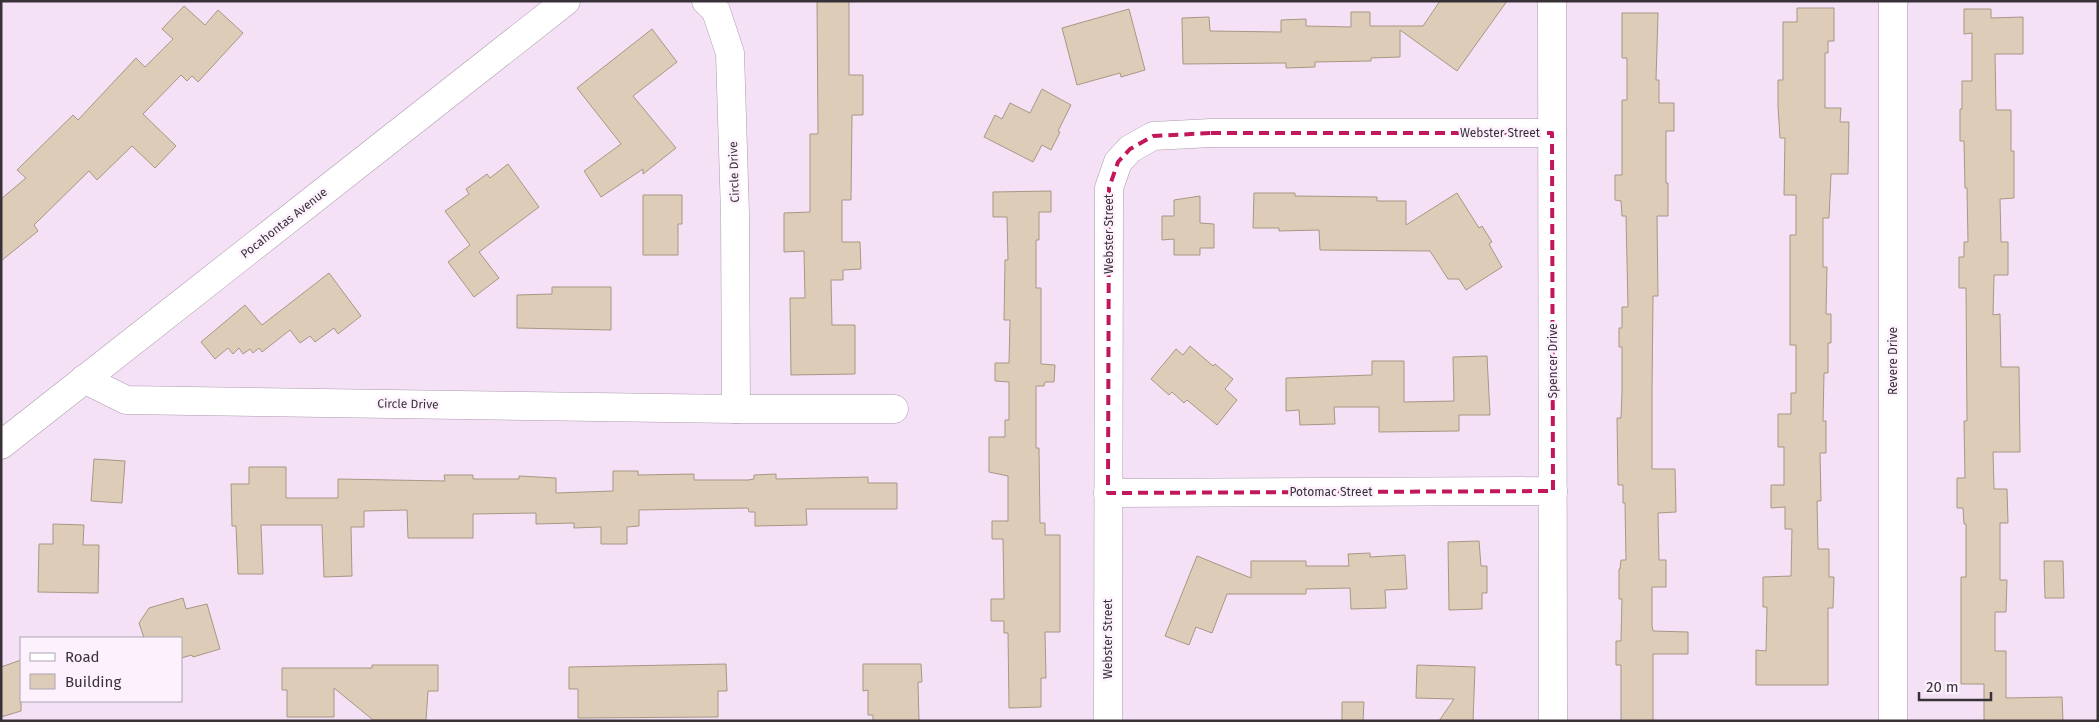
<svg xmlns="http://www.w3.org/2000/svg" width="2099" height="722" viewBox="0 0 2099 722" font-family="'Fira Sans',sans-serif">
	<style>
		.building { fill: #ddccb7; stroke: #a89784 }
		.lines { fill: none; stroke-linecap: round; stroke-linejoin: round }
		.minor-casing { stroke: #ac9aad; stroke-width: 29 }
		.minor { stroke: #fff; stroke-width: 28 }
		.marked { fill: none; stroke: #c2185b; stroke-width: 4; stroke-dasharray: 10 6; stroke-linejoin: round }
		.labels { text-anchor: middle; stroke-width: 5; stroke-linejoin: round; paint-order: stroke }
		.street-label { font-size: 12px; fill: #383138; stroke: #fdf1fe }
	</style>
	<rect width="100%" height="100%" fill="#f4e1f6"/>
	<g class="building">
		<polygon points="817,1 849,1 849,75 863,75 863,115 852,115 851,200 842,200 842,242 860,242 861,269 843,270 843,280 831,280 832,325 855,325 855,374 791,375 790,298 805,298 804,251 784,252 784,213 810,212 810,134 818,134"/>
		<polygon points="1440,1 1507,1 1457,71 1400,30 1400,57 1371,58 1371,61 1315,62 1315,67 1286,68 1286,63 1183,64 1182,18 1209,17 1210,31 1281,32 1281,20 1306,19 1306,26 1351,27 1351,12 1370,12 1370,26 1423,26"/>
		<polygon points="184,6 205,25 218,10 243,33 198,82 192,76 187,81 181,75 143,114 176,146 155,168 132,146 97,180 89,171 34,225 38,231 1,261 1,199 26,178 17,170 73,115 78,120 136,58 145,67 173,39 162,29"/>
		<polygon points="1797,8 1834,8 1834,41 1828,41 1828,53 1825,53 1825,108 1841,108 1840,122 1849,122 1848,174 1831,174 1829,218 1823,218 1823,267 1827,267 1826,314 1831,314 1831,343 1828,343 1828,373 1824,373 1823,421 1826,421 1826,453 1820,453 1821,501 1817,501 1818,549 1829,549 1829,577 1834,577 1833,608 1828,608 1828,685 1756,685 1756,650 1766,651 1767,607 1763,607 1763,577 1791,576 1792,529 1785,529 1785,507 1771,508 1771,485 1784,485 1784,447 1778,447 1778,414 1791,414 1791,393 1796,393 1796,345 1790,345 1790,235 1796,235 1796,195 1784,195 1785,138 1780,138 1778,106 1778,80 1783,80 1783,22 1797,22"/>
		<polygon points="1129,9 1145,70 1121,77 1120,73 1077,85 1062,28"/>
		<polygon points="1964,9 1991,9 1991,18 2023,17 2023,54 1995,54 1996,110 2011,110 2011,151 2014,151 2014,198 2000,199 2001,242 2008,242 2008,275 1994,275 1993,315 2000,314 2001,367 2019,367 2020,452 1993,452 1994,489 2007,489 2008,523 2000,523 2000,580 2007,580 2006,612 1995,612 1995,651 2006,651 2006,698 2062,697 2063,721 1984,721 1984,684 1961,684 1961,577 1966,577 1966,524 1964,524 1963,508 1957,508 1957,478 1965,478 1964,421 1967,421 1966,288 1959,288 1959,257 1964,257 1964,242 1968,242 1967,188 1965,188 1964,141 1960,141 1960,109 1962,109 1962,81 1972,81 1972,33 1964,34"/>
		<polygon points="1622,13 1658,13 1656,80 1659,80 1659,103 1674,103 1674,131 1666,131 1666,183 1668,183 1668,216 1657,216 1658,296 1653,296 1652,391 1652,469 1675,469 1676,512 1658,513 1659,560 1666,560 1666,587 1652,587 1652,626 1653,631 1688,632 1688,654 1653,654 1653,721 1621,721 1621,665 1616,665 1616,641 1621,641 1622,599 1619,599 1619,569 1620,569 1621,560 1626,560 1625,503 1623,503 1623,485 1618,485 1617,418 1621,418 1622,392 1622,347 1619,347 1619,328 1622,328 1622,307 1628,307 1626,216 1622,216 1621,201 1615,200 1615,175 1622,175 1622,100 1627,100 1627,58 1622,58"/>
		<polygon points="652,29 677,62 633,96 676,148 643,174 643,169 601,197 584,171 621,144 577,88"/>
		<polygon points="1042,89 1071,105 1058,131 1060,132 1051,150 1042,145 1033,162 984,137 995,115 1002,119 1010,103 1030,113"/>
		<polygon points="508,164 539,207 479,252 499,278 474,297 448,262 470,245 445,211 469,194 466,189 487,174 490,178"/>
		<polygon points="1051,191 1051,212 1039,212 1039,240 1036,240 1036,288 1041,288 1041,364 1055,365 1054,382 1045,382 1044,386 1036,386 1036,448 1039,448 1040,523 1045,523 1045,535 1060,535 1060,632 1045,632 1046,678 1041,678 1041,707 1009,708 1008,633 1004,633 1004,621 991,621 991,599 1004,599 1003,539 992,539 992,521 1008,521 1008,476 989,472 989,437 1005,437 1005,420 1009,420 1009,382 995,381 995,363 1009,363 1010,320 1004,320 1005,260 1008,260 1007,217 993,217 993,192"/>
		<polygon points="1254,193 1295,193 1295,196 1377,197 1377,201 1406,201 1406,225 1457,193 1479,228 1482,226 1492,242 1489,244 1502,267 1466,290 1459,279 1448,279 1430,251 1320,250 1319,230 1279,231 1279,228 1253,228"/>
		<polygon points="643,195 682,195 682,224 678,224 678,255 643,255"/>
		<polygon points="1200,196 1200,223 1214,224 1214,248 1200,248 1200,255 1174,255 1174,239 1162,240 1162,216 1174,216 1174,200"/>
		<polygon points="329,273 361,316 338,334 334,328 315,342 310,336 300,343 290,330 262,352 259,348 253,353 250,349 243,354 239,348 233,354 228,348 215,359 201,342 245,305 262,325"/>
		<polygon points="552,287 611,287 611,330 517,328 517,295 552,294"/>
		<polygon points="1190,346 1213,366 1215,364 1233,379 1225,389 1237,400 1217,425 1187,400 1184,403 1172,392 1169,395 1151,379 1176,349 1183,355"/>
		<polygon points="1487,356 1490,415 1459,415 1459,431 1379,432 1379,407 1334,407 1335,424 1300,425 1299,410 1286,411 1286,378 1372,375 1372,361 1404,361 1404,402 1454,401 1453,357"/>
		<polygon points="94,459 125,461 122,503 91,501"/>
		<polygon points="249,467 286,467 286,498 338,498 338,479 445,481 444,475 473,475 473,479 519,479 519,476 556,478 556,493 613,491 613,471 638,471 638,475 694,474 694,480 748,480 754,479 754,475 776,474 776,479 868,477 868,483 897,483 897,509 806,509 807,525 755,526 755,512 749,512 748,508 639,510 639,526 627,527 627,544 601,544 601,527 574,528 574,523 536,524 536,513 473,514 473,538 408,538 407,510 364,511 364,527 351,527 352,576 324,577 322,525 261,525 263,574 238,574 236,526 232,526 231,484 249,484"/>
		<polygon points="53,524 84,525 83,545 99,545 98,593 38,592 39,544 53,544"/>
		<polygon points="1479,541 1481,566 1487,566 1487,593 1482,593 1482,609 1449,610 1448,542"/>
		<polygon points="1370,553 1370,557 1405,555 1407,589 1385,590 1386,608 1351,609 1350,588 1306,589 1306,594 1227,594 1212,633 1196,627 1189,645 1165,636 1197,556 1251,578 1251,561 1306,561 1306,566 1349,566 1348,554"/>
		<polygon points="2044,561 2063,561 2064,598 2045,598"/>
		<polygon points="183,598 186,609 207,604 220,649 193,657 192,655 181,658 181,638 144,638 139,623 149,608"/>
		<polygon points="21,660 21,711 1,717 1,667"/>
		<polygon points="726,664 727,691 718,691 718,717 578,718 578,689 569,689 569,667"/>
		<polygon points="863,664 921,664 922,682 918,682 919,721 873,721 873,715 868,715 868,690 863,691"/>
		<polygon points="372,665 438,665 438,691 428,691 426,720 373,720 334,688 334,717 287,717 287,690 282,690 282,668 372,668"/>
		<polygon points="1417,665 1475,667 1473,721 1439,721 1454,699 1416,698"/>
		<polygon points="1342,702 1364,702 1363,721 1342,721"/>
	</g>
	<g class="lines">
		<g class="minor-casing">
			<g id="minor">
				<polyline points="706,1 716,11 730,53 735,214 736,409"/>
				<polyline points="1552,1 1553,721"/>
				<polyline points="84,379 126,400 736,409 894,409"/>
				<polyline points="1,445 566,1"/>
				<polyline points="1108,493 1553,491"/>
				<polyline points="1108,721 1109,188 1118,162 1130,149 1153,136 1211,133 1552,133"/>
				<polyline points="1893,721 1893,1"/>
			</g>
		</g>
		<use href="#minor" class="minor"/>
	</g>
	<path class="marked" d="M 1211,133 L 1552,133 L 1553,491 L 1108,493 L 1109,188 L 1118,162 L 1130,149 L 1153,136 Z"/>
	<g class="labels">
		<g class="street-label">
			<text x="1500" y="137">Webster Street</text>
			<text transform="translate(734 172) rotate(-92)" y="4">Circle Drive</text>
			<text transform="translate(284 223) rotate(-38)" y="4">Pocahontas Avenue</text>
			<text transform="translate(1109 234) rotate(-90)" y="4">Webster Street</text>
			<text transform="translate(1553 361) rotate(-90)" y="4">Spencer Drive</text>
			<text transform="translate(1893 361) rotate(-90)" y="4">Revere Drive</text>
			<text transform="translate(408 404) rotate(1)" y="4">Circle Drive</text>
			<text x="1331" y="496">Potomac Street</text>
			<text transform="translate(1108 639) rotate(-90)" y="4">Webster Street</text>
		</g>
	</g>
	<rect width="2099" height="722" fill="none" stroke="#383138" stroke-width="5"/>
	<rect x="20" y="637" width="162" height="65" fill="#fdf1fe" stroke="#aea4af"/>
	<rect x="30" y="653" width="25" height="8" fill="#ffffff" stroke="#aea4af"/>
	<text x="65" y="662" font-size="15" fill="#383138">Road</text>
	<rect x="30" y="674" width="25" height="15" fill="#ddccb7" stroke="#aea4af"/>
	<text x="65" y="687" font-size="15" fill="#383138">Building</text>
	<path d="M1919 692v8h72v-8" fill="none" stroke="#383138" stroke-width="2.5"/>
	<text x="1926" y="692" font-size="15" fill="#383138" stroke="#fdf1fe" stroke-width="4" paint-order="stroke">20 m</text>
</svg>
